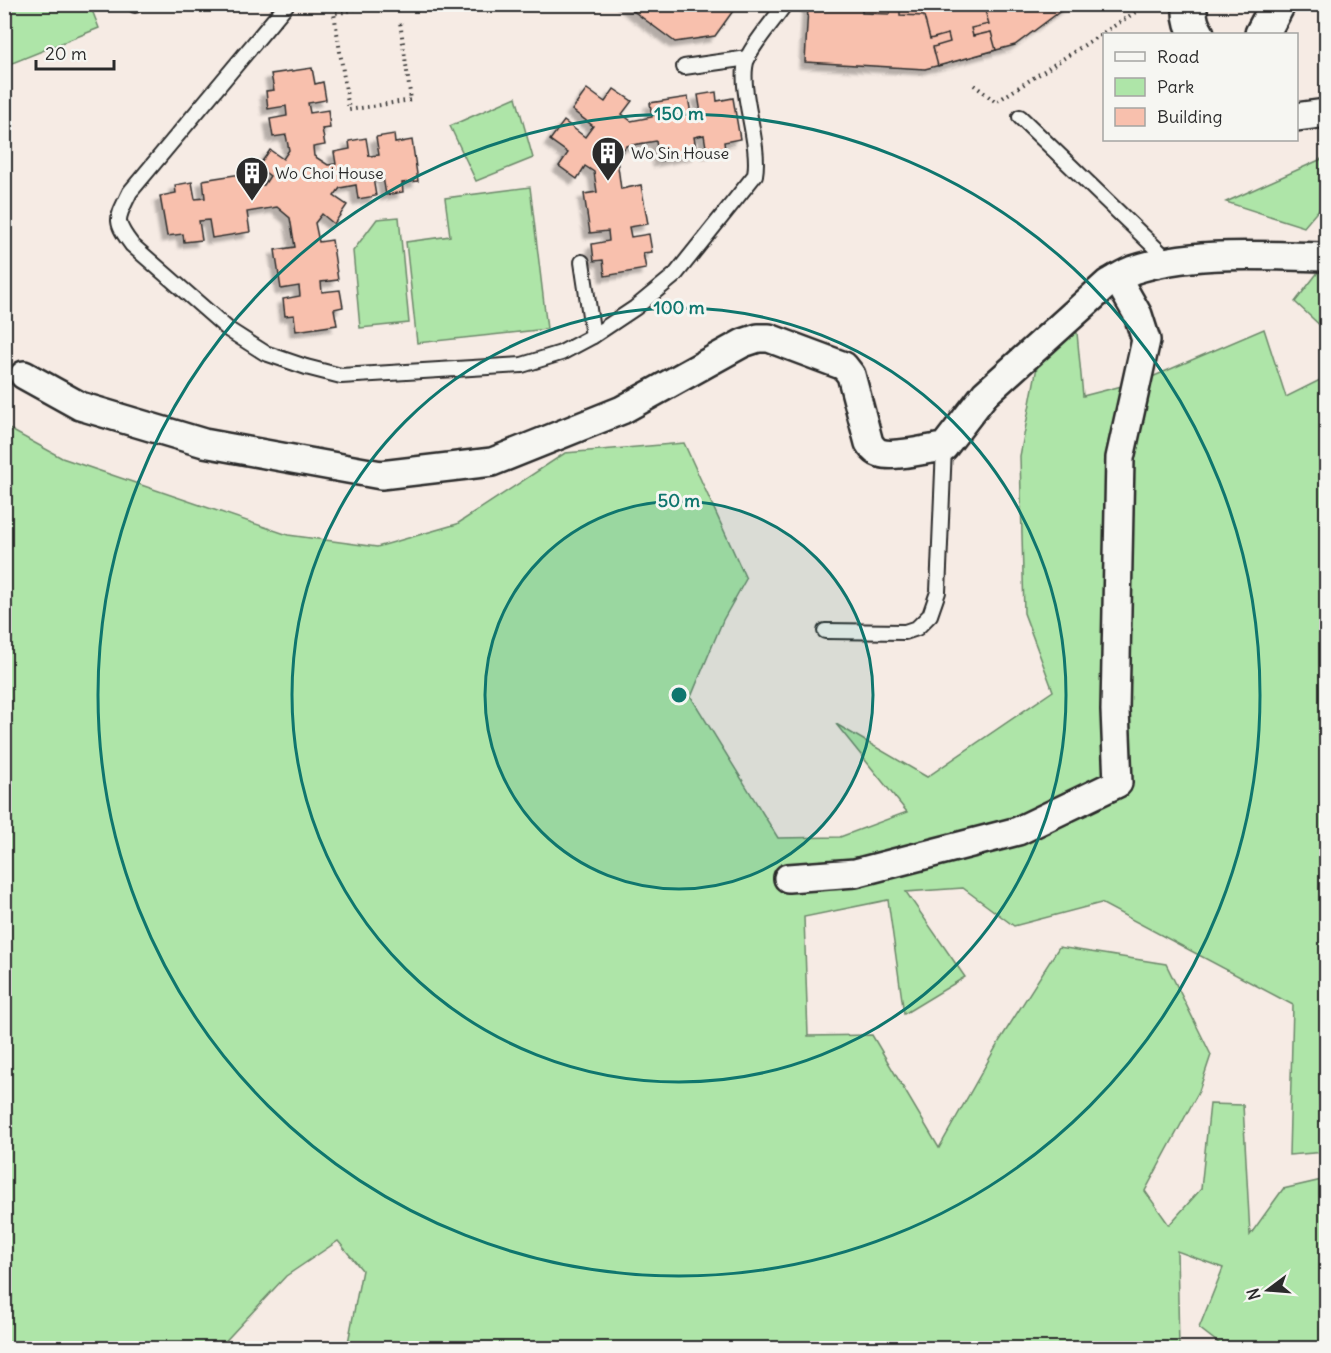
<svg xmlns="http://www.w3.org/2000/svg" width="1331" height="1353" viewBox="0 0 1331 1353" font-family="Delius,sans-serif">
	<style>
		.green { fill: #aee5a8; stroke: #6c886a; stroke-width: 1.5 }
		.building { fill: #f8c0ad; stroke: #2b2b2b; stroke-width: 1.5; filter: url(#shadow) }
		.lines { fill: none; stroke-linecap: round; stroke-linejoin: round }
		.service-casing { stroke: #2b2b2b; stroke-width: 18 }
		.minor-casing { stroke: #2b2b2b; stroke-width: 32 }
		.tertiary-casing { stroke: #2b2b2b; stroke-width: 38 }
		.path { stroke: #2b2b2b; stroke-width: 4; stroke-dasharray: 1.5 4.5; stroke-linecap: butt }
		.service { stroke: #f6f6f2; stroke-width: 14 }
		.minor { stroke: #f6f6f2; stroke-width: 27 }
		.tertiary { stroke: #f6f6f2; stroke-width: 33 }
		.ring { fill: none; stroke: #0f766e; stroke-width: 3 }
		.labels { text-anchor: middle; stroke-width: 6; stroke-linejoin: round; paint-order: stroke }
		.poi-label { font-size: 16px; fill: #2b2b2b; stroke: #f6f6f2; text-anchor: start }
		.centre { fill: #0f766e; stroke: #f6f6f2; stroke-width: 3 }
		.ring-label { font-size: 18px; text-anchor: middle; font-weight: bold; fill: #0f766e; stroke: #f6f6f2; stroke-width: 6; stroke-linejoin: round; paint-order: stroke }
	</style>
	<defs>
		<filter id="shadow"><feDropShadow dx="-5.5" dy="5.5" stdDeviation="1.5" flood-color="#0004"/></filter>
	</defs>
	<rect width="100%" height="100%" fill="#f6ebe4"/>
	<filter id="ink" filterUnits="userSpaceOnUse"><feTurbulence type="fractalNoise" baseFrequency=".0167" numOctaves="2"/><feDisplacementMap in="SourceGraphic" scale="12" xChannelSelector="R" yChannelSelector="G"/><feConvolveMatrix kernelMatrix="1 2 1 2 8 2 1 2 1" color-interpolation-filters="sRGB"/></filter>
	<g filter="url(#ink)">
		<g class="green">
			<polygon points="5,4 90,5 99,28 5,66"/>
			<polygon points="516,97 533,158 476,181 450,126"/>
			<polygon points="1326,157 1326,201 1304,227 1226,202"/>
			<polygon points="530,187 547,329 417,343 406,242 450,236 445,198"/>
			<polygon points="399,217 409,323 360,328 353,251 377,219"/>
			<polygon points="1326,262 1326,331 1295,302"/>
			<polygon points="1264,329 1286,397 1326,377 1326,1152 1289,1155 1293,1005 1101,903 1014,926 963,888 906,892 965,977 904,1014 888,900 804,917 808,1036 872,1035 939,1148 1000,1040 1059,947 1166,964 1211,1055 1199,1091 1145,1191 1169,1225 1201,1189 1210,1104 1243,1105 1250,1235 1283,1189 1326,1179 1326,1348 1225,1348 1199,1328 1223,1268 1177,1251 1179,1348 347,1348 362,1270 338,1241 286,1276 219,1348 5,1348 4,426 62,458 288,535 377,547 457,524 565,453 684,443 746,579 723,620 691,697 778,838 840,837 907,812 836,724 927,777 1053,691 1024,613 1020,456 1044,330 1077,333 1083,396 1145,380"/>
		</g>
		<g class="building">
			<polygon points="624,4 738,4 715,36 675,42"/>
			<polygon points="805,4 1070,4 1015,45 925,69 805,62 808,7"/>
			<polygon points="862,4 890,4 890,14 862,13"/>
			<polygon points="900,4 983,4 989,24 971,28 973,36 991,32 996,50 938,66 933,47 950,42 948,34 930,39 924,16 900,15"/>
			<polygon points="312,68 315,84 323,82 326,100 308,103 310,113 328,110 330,128 322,129 325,145 313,147 314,156 328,165 336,164 334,152 350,149 349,141 366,138 369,156 379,155 376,137 394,134 395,143 412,140 418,181 402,183 403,192 386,195 383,177 373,178 376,196 358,199 356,185 340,188 334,196 347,205 334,224 322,214 315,223 319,242 332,240 338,280 321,282 322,292 340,290 343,307 334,309 337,325 296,331 294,315 285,316 283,299 300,296 299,286 281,289 275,250 295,247 290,218 277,207 247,212 250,232 212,238 209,220 199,221 202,240 184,242 183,234 167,236 160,196 176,193 175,185 192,182 195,199 205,198 203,180 241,174 243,188 264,185 270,176 258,167 270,150 283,159 289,150 286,135 273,137 270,119 287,116 286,106 268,109 266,91 274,90 271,74"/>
			<polygon points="587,89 605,102 614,89 632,101 622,114 631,121 652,117 650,103 688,97 691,114 701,113 698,95 716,92 717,101 733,98 740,139 724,142 725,150 707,153 704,135 694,137 697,154 659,161 656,141 626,146 617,159 621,189 641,185 648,224 629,227 631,237 649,234 652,252 643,253 646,269 605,276 603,260 594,261 592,244 609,241 608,231 590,233 584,194 597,192 594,172 585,166 577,179 559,166 568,153 550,140 564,121 585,137 593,126 572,110"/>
		</g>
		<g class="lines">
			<g class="service-casing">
				<g id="service">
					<path d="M 287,4 L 130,192 C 117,219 113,220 132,245 L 229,330 L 265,353 L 306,367 L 341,376 L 522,365 L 561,353 L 593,336 L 635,308 L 675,275 L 755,175 C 761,141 737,87 747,59 C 752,45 776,18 785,4"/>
					<polyline points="135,5 135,4"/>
					<polyline points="684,67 748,58"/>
					<polyline points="1020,117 1169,261"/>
					<polyline points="582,262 593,336"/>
					<polyline points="825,631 905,632 917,628 930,615 938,592 944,447"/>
				</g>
			</g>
			<g class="minor-casing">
				<g id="minor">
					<polyline points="1296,117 1326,113"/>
					<path d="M 24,375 L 80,406 L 204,443 L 381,475 L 492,462 L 622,410 L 743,343 L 758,338 L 769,338 L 844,366 L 851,375 L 869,443 C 872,447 874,451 880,453 C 894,458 927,449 944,447 L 985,394 L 1108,283 C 1116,279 1125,273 1133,270 C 1193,250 1264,256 1326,257"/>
					<polyline points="788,878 855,873 1018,831 1118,783 1115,710 1120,458 1146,340 1138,315 1117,278"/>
				</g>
			</g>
			<g class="tertiary-casing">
				<g id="tertiary">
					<path d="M 1190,4 C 1189,16 1191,25 1197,34"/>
					<polyline points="1262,34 1278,4"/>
				</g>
			</g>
			<g class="path">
				<polyline points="366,4 346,12 334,13 349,110 411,100 400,22"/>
				<polyline points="974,85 996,102 1148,4"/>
			</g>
			<use href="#service" class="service"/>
			<use href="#minor" class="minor"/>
			<use href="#tertiary" class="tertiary"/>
		</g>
	</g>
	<circle cx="679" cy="695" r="194" fill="#0f766e" fill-opacity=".12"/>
	<g class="ring">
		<circle cx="679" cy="695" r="194"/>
		<circle cx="679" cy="695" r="387"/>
		<circle cx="679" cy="695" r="581"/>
	</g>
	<defs>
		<g id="building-pin" transform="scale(1.725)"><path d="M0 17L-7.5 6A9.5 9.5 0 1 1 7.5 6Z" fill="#2b2b2b" stroke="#f6f6f2"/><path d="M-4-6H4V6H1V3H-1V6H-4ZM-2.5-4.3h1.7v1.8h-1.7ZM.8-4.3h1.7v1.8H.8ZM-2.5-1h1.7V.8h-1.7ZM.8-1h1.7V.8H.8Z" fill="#fff"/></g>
	</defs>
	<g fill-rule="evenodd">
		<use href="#building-pin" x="608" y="153"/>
		<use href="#building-pin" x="252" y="173"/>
	</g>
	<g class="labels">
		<g class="poi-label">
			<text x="631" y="159">Wo Sin House</text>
			<text x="275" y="179">Wo Choi House</text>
		</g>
	</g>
	<circle cx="679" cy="695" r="9" class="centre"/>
	<g class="ring-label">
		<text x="679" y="120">150 m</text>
		<text x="679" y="314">100 m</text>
		<text x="679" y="507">50 m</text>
	</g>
	<rect width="1331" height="1353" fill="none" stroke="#f6f6f2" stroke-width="24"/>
	<rect x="12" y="12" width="1307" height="1329" fill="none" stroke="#2b2b2b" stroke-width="2" filter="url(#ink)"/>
	<rect x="1103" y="33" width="195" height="108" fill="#f6f6f2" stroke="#a5a5a2" stroke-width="1.5"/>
	<rect x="1115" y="52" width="30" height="9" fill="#f6f6f2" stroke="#a5a5a2" stroke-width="1.5"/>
	<text x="1157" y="63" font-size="18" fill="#2b2b2b">Road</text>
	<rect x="1115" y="78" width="30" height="18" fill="#aee5a8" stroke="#a5a5a2" stroke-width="1.5"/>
	<text x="1157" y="93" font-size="18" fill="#2b2b2b">Park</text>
	<rect x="1115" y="108" width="30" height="18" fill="#f8c0ad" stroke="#a5a5a2" stroke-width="1.5"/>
	<text x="1157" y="123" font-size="18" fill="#2b2b2b">Building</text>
	<g transform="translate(1268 1290) rotate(254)" stroke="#f6f6f2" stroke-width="4.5" paint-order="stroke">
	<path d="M0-4.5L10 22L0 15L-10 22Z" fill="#2b2b2b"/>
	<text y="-9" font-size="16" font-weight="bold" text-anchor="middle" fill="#2b2b2b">N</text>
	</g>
	<path d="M36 60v9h78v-9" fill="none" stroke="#2b2b2b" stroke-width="3"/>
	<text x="45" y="60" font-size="18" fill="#2b2b2b" stroke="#f6f6f2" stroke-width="4.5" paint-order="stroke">20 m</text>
</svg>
